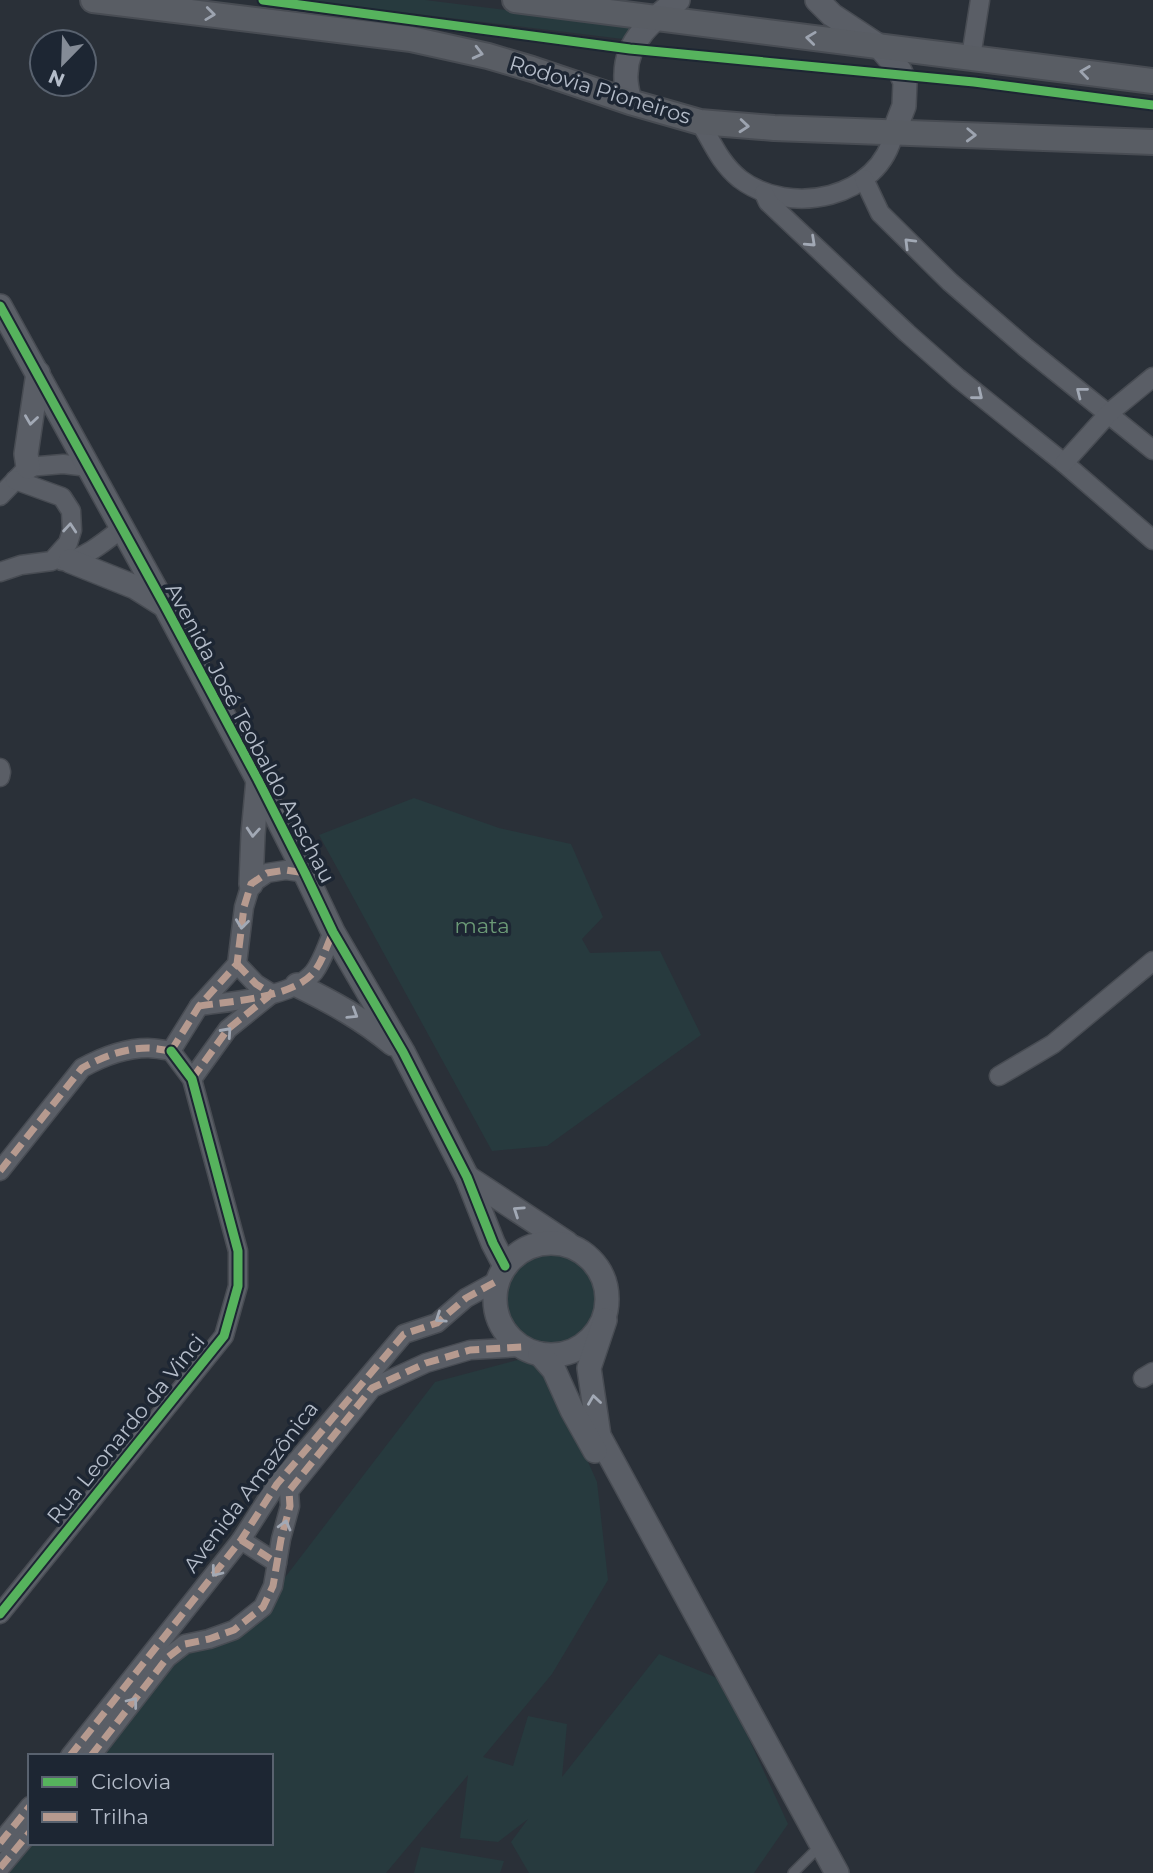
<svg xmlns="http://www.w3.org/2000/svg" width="1153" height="1873" viewBox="0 0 1153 1873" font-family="Montserrat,sans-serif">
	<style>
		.green { fill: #273a3e }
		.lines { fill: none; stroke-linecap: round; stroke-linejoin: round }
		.service-casing { stroke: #484c53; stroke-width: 12 }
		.minor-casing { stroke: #484c53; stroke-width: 21 }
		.tertiary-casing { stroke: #484c53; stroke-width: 26 }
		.secondary-casing { stroke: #484c53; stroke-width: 28 }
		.service { stroke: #5a5e66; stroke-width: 9 }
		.minor { stroke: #5a5e66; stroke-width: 18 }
		.tertiary { stroke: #5a5e66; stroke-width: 23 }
		.secondary { stroke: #595d64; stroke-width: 24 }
		.quiet { stroke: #b69a8f; stroke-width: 7; stroke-dasharray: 14 7; stroke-linecap: butt }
		.cycleway-casing { stroke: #1d2633; stroke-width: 13 }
		.cycleway { stroke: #56b35d; stroke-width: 9 }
		.oneway { stroke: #9da4b0 }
		.oneway2 { stroke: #a2a9b5 }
		.labels { text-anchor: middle; stroke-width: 7; stroke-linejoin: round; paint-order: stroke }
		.street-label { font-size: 21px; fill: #b4bcc9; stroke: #1d2633 }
		.park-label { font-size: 21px; fill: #6b9a76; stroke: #1d2633 }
	</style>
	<rect width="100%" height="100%" fill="#2a3038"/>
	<g class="green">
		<polygon points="301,0 425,0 638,26 631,40"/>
		<polygon points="414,798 499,828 571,844 603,917 582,939 590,953 660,951 701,1035 547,1146 492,1151 319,835"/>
		<circle cx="551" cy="1299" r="46"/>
		<polygon points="540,1354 597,1482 608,1580 552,1674 483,1757 513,1766 528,1716 567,1724 562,1777 659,1654 722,1680 788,1824 754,1873 529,1873 511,1842 528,1819 498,1842 460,1838 468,1775 386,1873 0,1873 30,1843 271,1843 271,1756 97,1756 181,1656 273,1593 435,1382"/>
		<polygon points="421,1847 504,1861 500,1873 414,1873"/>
	</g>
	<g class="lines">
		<g class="service-casing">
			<polyline id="service" points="793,1873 816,1850"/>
		</g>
		<g class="minor-casing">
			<g id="minor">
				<polyline points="971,57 980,0"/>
				<path d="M 700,122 C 712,142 720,163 740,179 C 790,217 880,199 894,132"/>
				<polyline points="864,179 880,213 950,282 1025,347 1153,450"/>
				<polyline points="764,193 768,202 907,333 958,378 1064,463 1153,540"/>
				<polyline points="1064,463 1109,413 1153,377"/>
				<polyline points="0,496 28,467 63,464 89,467"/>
				<path d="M 62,561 C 82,561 107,540 122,528"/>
				<polyline points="0,572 21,565 52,561 68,543 72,530 71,511 62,497 15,480"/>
				<polyline points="0,768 1,772 0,777"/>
				<polyline points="237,964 256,984 272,994"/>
				<path d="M 199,1006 C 231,1001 293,998 314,972 C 323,960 327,945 333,932"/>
				<polyline points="171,1051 199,1006 237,964 244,907 251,884 267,873 286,870 305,873"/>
				<polyline points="999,1076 1053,1044 1153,961"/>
				<polyline points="192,1079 228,1029 269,996"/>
				<path d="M 0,1171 L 82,1068 C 102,1057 125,1048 148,1048 C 155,1048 163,1050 171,1051"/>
				<polyline points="1143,1378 1153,1372"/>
				<polyline points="241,1540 277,1563"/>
				<polyline points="0,1614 224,1336 238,1286 238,1251 192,1079 171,1051"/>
				<polyline points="70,1756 241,1540 277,1484 404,1334 437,1323 466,1298 497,1281"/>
				<polyline points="91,1756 167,1658 185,1644 209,1639 234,1630 263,1607 273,1586 281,1539 290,1506 289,1491 372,1388 426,1363 470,1350 522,1347"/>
				<polyline points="0,1843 30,1806"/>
				<polyline points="0,1868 30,1832"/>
			</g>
		</g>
		<g class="tertiary-casing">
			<g id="tertiary">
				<polyline points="817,0 832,15 879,46 900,71 905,82 904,106 894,132"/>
				<path d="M 630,102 C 628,93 625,83 626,74 C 626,41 653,19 678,0"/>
				<polyline points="0,306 165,606 258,780 305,873 333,932 403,1052 467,1177 493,1243 505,1266"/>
				<polyline points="28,467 26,454 38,373"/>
				<polyline points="70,561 135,587 162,604"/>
				<polyline points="251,884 253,834 258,780"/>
				<path d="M 297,985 C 332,1002 363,1019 393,1044"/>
				<polyline points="467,1177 567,1243"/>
				<circle cx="551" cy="1299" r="56"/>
				<polyline points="605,1320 589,1368 599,1436 837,1873"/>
				<polyline points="540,1354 554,1370 572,1410 595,1451"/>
			</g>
		</g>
		<g class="secondary-casing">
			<g id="secondary">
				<polyline points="93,0 411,39 488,56 532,69 630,102 700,122 774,128 1153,142"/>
				<polyline points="515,0 1153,81"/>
			</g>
		</g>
		<use href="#service" class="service"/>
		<use href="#minor" class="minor"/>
		<use href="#tertiary" class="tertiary"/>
		<use href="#secondary" class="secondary"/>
		<g class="quiet">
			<polyline points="237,964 256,984 272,994"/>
			<path d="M 199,1006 C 231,1001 293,998 314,972 C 323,960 327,945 333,932"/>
			<polyline points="171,1051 199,1006 237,964 244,907 251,884 267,873 286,870 305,873"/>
			<polyline points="192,1079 228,1029 269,996"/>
			<path d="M 0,1171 L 82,1068 C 102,1057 125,1048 148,1048 C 155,1048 163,1050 171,1051"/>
			<polyline points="241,1540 277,1563"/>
			<polyline points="70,1756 241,1540 277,1484 404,1334 437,1323 466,1298 497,1281"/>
			<polyline points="91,1756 167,1658 185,1644 209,1639 234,1630 263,1607 273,1586 281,1539 290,1506 289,1491 372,1388 426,1363 470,1350 522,1347"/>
			<polyline points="0,1843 30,1806"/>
			<polyline points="0,1868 30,1832"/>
		</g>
		<g class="cycleway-casing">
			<g id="cycleway">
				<polyline points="263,0 630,49 974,82 1153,105"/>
				<polyline points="0,306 165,606 258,780 305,873 333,932 403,1052 467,1177 493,1243 505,1266"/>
				<polyline points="0,1614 224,1336 238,1286 238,1251 192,1079 171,1051"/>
			</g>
		</g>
		<use href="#cycleway" class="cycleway"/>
	</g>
	<defs><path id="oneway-chevron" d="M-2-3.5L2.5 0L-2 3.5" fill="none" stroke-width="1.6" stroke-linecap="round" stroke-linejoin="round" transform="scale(1.75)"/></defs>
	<g class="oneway">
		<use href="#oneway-chevron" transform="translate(210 14) rotate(7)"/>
		<use href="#oneway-chevron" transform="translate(811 38) rotate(-173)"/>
		<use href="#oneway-chevron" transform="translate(478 53) rotate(14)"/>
		<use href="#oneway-chevron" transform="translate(1085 72) rotate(-172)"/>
		<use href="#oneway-chevron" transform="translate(744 126) rotate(5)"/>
		<use href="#oneway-chevron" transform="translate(971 135) rotate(2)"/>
	</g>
	<g class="oneway2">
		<use href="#oneway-chevron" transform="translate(811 242) rotate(43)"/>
		<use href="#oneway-chevron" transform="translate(909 243) rotate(-135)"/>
		<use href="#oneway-chevron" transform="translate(1081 392) rotate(-142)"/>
		<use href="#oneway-chevron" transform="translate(978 395) rotate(39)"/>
		<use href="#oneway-chevron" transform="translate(31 420) rotate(98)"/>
		<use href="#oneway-chevron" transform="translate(70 528) rotate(-85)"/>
		<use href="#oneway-chevron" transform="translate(253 832) rotate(94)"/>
		<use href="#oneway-chevron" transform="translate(242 924) rotate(97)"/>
		<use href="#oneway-chevron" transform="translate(353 1014) rotate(32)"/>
		<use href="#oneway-chevron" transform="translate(227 1032) rotate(-48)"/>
		<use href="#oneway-chevron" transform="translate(518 1211) rotate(-146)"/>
		<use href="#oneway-chevron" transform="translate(440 1318) rotate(146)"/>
		<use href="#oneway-chevron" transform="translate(594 1400) rotate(-98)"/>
		<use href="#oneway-chevron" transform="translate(285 1525) rotate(-75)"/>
		<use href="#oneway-chevron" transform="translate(216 1572) rotate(128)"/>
		<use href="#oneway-chevron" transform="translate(133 1702) rotate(-52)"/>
	</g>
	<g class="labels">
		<g class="street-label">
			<text transform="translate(600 90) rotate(17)" y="7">Rodovia Pioneiros</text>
			<text transform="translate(250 733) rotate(62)" y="7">Avenida José Teobaldo Anschau</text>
			<text transform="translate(126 1429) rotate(-51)" y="7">Rua Leonardo da Vinci</text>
			<text transform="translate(251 1487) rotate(-53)" y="7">Avenida Amazônica</text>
		</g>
		<g class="park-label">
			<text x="482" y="933">mata</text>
		</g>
	</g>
	<rect x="28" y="1754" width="245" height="91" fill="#1d2633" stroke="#59626f" stroke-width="2"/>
	<rect x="42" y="1777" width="35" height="10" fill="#56b35d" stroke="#59626f" stroke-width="2"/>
	<text x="91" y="1789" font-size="21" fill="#b4bcc9">Ciclovia</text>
	<rect x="42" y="1812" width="35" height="10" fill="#b69a8f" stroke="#59626f" stroke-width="2"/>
	<text x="91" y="1824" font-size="21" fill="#b4bcc9">Trilha</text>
	<g transform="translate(63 63) rotate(203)"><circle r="33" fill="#1d2633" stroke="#59626f" stroke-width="2"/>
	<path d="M0-5L12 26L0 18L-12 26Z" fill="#848b96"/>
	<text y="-10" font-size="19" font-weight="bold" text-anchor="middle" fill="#b4bcc9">N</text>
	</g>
</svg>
